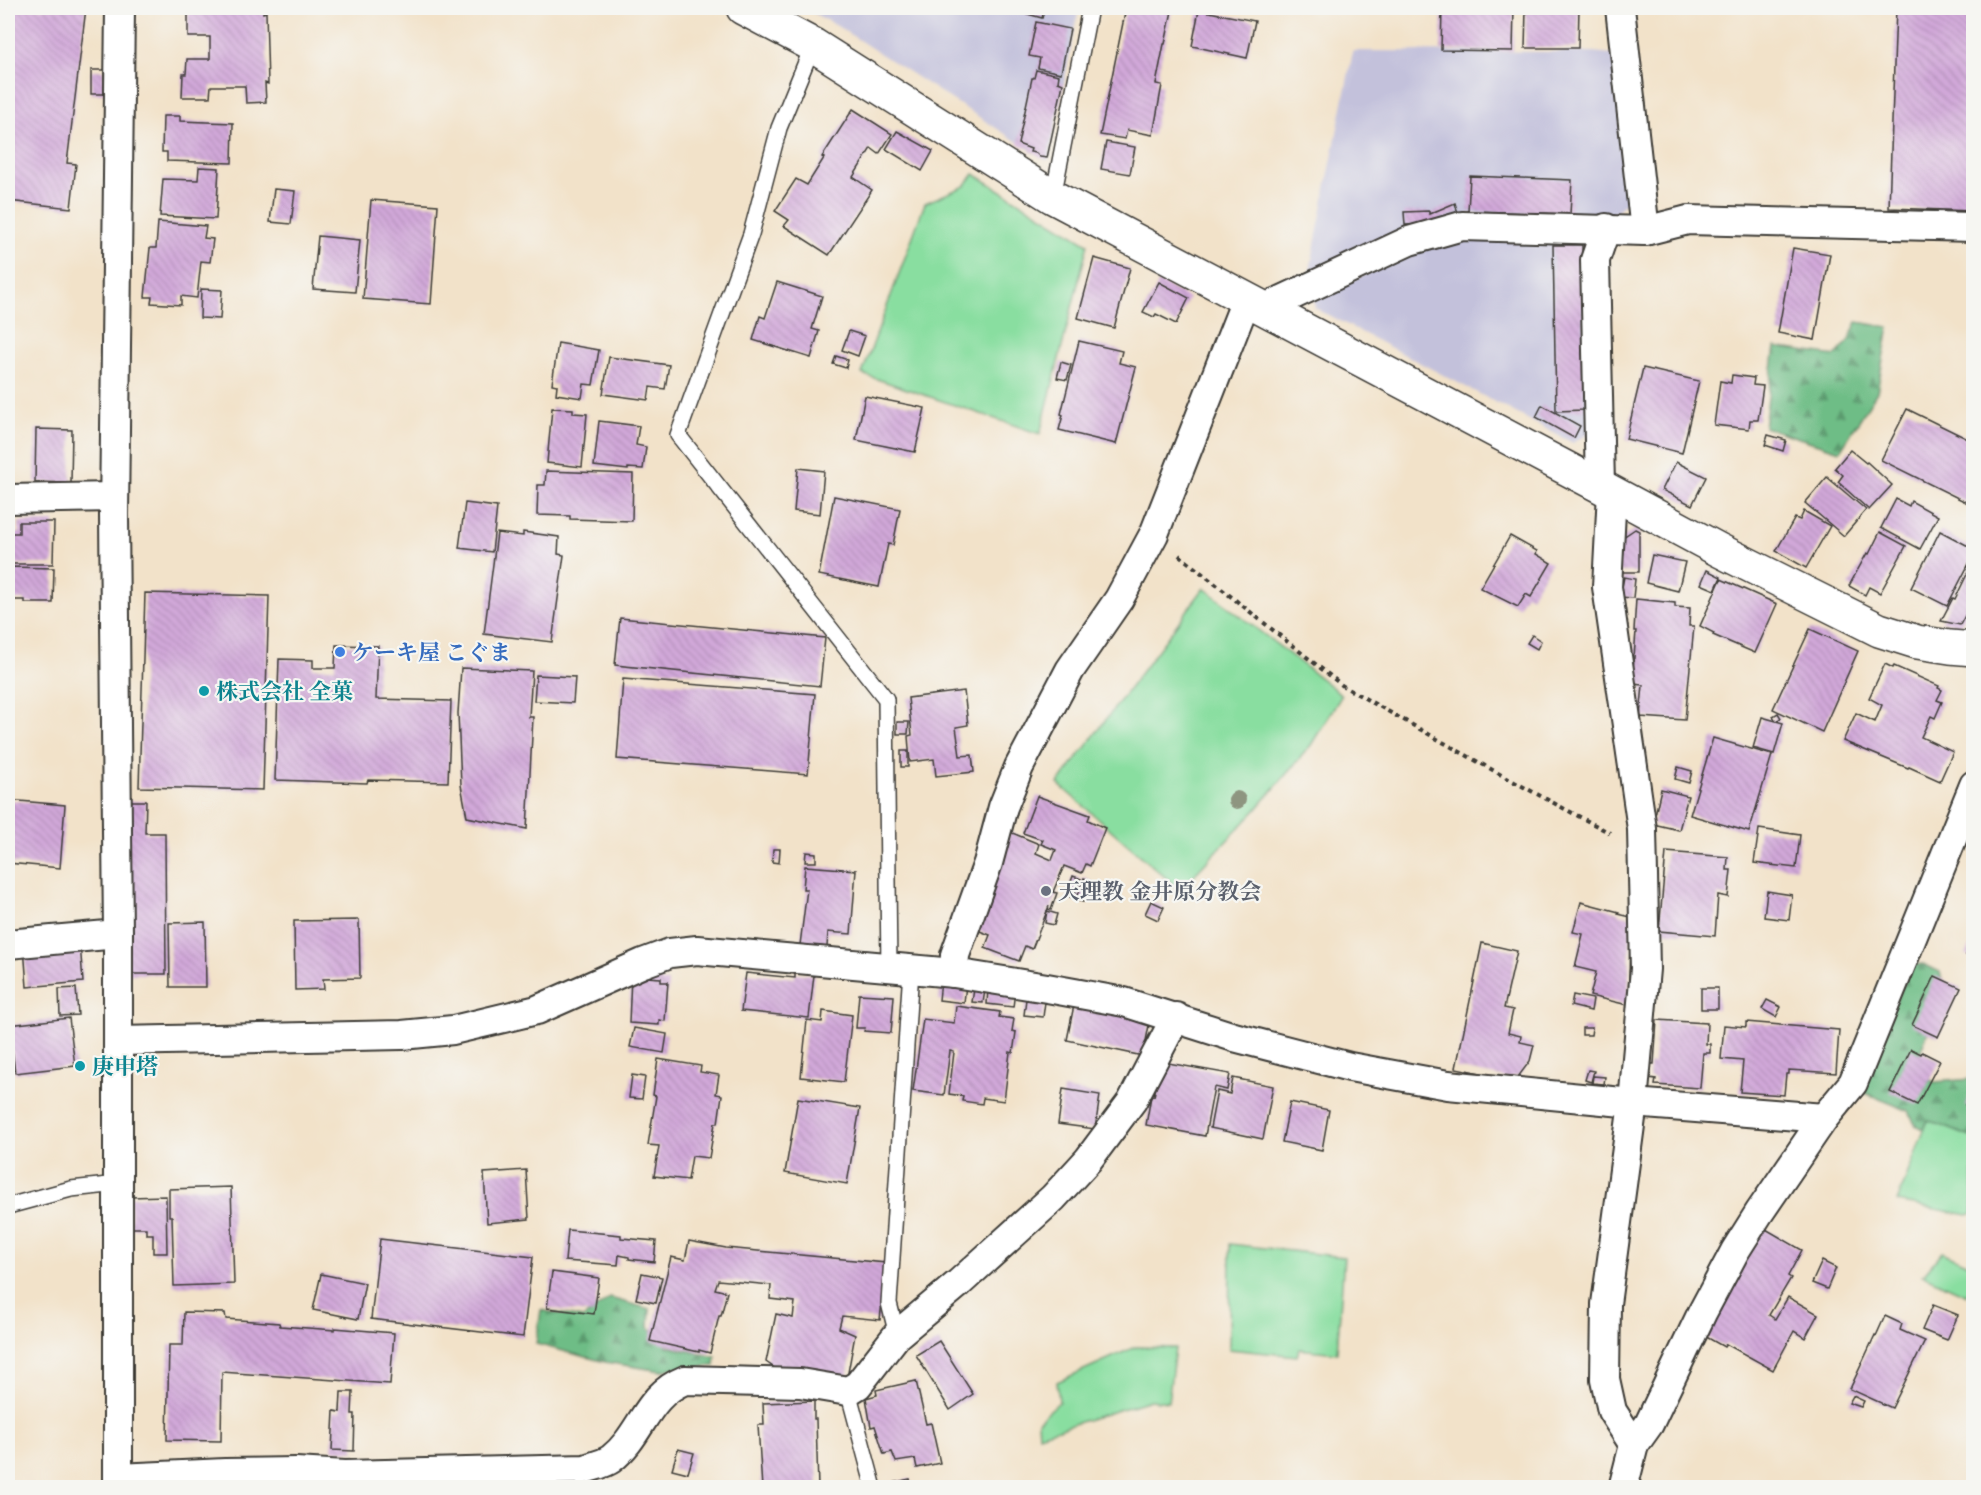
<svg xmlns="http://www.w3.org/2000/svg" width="1981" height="1495" viewBox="0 0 1981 1495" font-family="'EB Garamond','Noto Serif JP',serif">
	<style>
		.industrial { fill: #c3c1db }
		.grass { fill: #89dea0; stroke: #527d5e; stroke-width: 1.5 }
		.forest { fill: url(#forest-firs); stroke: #456c51; stroke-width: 1.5 }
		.building { fill: url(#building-back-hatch) }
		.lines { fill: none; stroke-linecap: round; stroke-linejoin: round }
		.lane-casing { stroke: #3c3a36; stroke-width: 18 }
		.street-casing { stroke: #3c3a36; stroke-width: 32 }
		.secondary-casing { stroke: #3c3a36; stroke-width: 36 }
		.path { stroke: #3c3a36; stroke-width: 4; stroke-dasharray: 4.5 4.5; stroke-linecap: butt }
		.lane { stroke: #fff; stroke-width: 15 }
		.street { stroke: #fff; stroke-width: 28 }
		.secondary { stroke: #fff; stroke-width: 33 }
		.tree { fill: #8e9580 }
		.shop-dot { fill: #3f7fe0; stroke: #f6f6f2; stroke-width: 2 }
		.culture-dot { fill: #0f9aa8; stroke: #f6f6f2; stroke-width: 2 }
		.worship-dot { fill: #6b7280; stroke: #f6f6f2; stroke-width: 2 }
		.labels { text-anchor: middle; stroke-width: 4.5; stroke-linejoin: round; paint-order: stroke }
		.shop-label { font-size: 22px; font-weight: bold; fill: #366cbe; stroke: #f6f6f2; text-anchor: start }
		.culture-label { font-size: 22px; font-weight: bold; fill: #0d838f; stroke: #f6f6f2; text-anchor: start }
		.worship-label { font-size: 22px; font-weight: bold; fill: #5b616d; stroke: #f6f6f2; text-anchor: start }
	</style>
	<defs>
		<pattern id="forest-firs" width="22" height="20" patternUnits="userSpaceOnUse" patternTransform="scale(1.5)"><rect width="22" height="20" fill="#6ebd86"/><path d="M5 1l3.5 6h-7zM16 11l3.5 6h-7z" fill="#5a996d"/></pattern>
		<pattern id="building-back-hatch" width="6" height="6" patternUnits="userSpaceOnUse" patternTransform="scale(1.5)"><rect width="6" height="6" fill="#d1a8d9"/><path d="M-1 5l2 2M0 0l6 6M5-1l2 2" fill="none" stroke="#b390ba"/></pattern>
	</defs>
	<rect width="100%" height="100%" fill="#f6f6f2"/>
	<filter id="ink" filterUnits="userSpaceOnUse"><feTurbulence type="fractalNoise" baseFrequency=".0167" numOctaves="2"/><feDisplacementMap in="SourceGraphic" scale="12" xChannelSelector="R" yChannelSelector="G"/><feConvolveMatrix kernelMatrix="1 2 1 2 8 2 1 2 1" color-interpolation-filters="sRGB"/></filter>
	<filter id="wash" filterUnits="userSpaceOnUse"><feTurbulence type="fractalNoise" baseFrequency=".008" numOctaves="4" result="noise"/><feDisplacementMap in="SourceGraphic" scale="24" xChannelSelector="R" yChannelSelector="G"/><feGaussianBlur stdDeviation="1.35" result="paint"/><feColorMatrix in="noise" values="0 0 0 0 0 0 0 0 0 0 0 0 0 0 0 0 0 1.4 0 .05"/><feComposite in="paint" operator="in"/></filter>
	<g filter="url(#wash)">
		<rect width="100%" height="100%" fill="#f2e2c9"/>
		<g class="industrial">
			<polygon points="804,8 1079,8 1049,159 1046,160 837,26"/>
			<polygon points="1353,51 1593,52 1622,55 1628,201 1612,215 1578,216 1469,214 1309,275"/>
			<polygon points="1568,233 1582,244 1590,433 1573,443 1315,308 1314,302 1316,296 1421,250 1462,237"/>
		</g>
		<g class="grass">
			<polygon points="974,174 1088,244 1040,434 862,374 925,203 965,186"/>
			<polygon points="1204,588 1342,695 1311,745 1256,810 1180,890 1058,784"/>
			<polygon points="1928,1120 1973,1138 1973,1213 1968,1215 1897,1202"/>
			<polygon points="1230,1244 1344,1257 1337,1353 1299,1349 1297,1356 1229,1349"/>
			<polygon points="1942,1252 1973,1266 1967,1295 1923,1275"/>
			<polygon points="1135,1347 1175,1348 1168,1402 1150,1400 1039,1435 1038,1421 1059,1402 1057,1382"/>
		</g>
		<g class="forest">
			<polygon points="1857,322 1889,327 1877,392 1840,451 1764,427 1775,347 1835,356 1848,342"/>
			<polygon points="1923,964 1940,972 1943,986 1914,1071 1934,1082 1972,1079 1974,1083 1973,1138 1928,1120 1924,1129 1915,1125 1909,1111 1856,1089 1912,965"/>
			<polygon points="610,1298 650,1309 649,1327 667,1346 716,1357 715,1366 674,1368 661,1371 605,1362 536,1344 541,1310 583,1318"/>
		</g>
		<g id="blocks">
			<g class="building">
				<polygon points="8,8 86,8 67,163 76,164 71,208 8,201"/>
				<polygon points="188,8 263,8 263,13 266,12 268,84 265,83 266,102 246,103 245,86 211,86 210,97 182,97 183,74 186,74 187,59 210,59 210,37 188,37"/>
				<polygon points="1025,8 1045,8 1042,18 1024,13"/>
				<polygon points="1126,8 1177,8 1176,12 1172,11 1165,44 1164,44 1156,84 1162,85 1153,135 1127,130 1125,139 1100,135"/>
				<polygon points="1442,8 1514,8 1513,51 1441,50"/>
				<polygon points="1526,8 1579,8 1578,48 1525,48"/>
				<polygon points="1896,8 1974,8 1974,211 1889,208"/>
				<polygon points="1199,10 1255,21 1247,58 1192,46"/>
				<polygon points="1036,22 1070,29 1061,73 1038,68 1040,58 1029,56"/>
				<rect x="91" y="70" width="13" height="24"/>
				<polygon points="1036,70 1059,75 1058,82 1063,84 1047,158 1040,157 1036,153 1030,152 1031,149 1018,144 1032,78 1034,78"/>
				<polygon points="853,109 892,134 879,154 871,148 853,177 872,190 829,255 784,226 789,220 775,211 796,179 807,185 824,158 822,157"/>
				<polygon points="163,116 180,116 180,121 233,123 232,163 167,161 167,152 162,152"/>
				<polygon points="897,131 933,151 922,171 886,149"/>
				<polygon points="1106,142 1135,147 1130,174 1101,169"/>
				<polygon points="199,167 219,168 216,219 160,216 163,179 198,180"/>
				<polygon points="1470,176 1572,180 1570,214 1468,211"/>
				<polygon points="274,189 295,191 291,224 270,222"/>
				<polygon points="371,200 438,205 431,304 363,299"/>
				<polygon points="1455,203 1458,213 1429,224 1405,225 1404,212 1429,211 1429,214"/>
				<polygon points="158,222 206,226 204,238 213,239 210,262 201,261 197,298 181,296 181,305 151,303 152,297 145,297 150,248 156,248"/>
				<polygon points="318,236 360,240 355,292 313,289"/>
				<polygon points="1553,245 1582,245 1584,410 1556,411"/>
				<polygon points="1793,248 1830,254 1815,340 1778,333"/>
				<polygon points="1094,258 1130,268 1114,328 1078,318"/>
				<polygon points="777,282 822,296 812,329 819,331 811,358 753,340 760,316 765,318"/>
				<polygon points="1159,282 1189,298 1176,324 1156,314 1154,317 1143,312"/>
				<polygon points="201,289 222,290 220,319 200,318"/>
				<polygon points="849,331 865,336 858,356 842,350"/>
				<polygon points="1079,341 1122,351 1119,363 1136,367 1116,444 1059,430 1063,415 1061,414"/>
				<polygon points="558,343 599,350 593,385 584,384 582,398 556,394 557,385 552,384"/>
				<polygon points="836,356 848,360 846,368 833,364"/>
				<polygon points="609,357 669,365 665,389 650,387 648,400 603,394"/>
				<polygon points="1061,362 1071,365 1067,380 1057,378"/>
				<polygon points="1643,368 1699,381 1682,453 1626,439"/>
				<polygon points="1732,375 1754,378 1753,385 1763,386 1758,420 1750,420 1749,429 1714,425 1720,381 1731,383"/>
				<polygon points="865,396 925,408 915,452 856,440"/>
				<polygon points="1542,405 1580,426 1574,438 1536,417"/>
				<polygon points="552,408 573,409 573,413 587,414 582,467 547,463"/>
				<polygon points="1907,409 1974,442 1974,506 1881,460"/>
				<polygon points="599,421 639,426 636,445 646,447 643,469 628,468 628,470 594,466"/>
				<polygon points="36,429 72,430 71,483 35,482"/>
				<polygon points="1768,435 1786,440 1783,451 1765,445"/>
				<polygon points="1850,450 1866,463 1867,462 1892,485 1869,510 1838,482 1843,475 1835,468"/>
				<polygon points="1676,462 1706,477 1692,505 1662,490"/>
				<polygon points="798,468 824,471 820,514 794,511"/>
				<polygon points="546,471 633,474 632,521 570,519 570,516 537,515 538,485 545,485"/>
				<polygon points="1827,477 1866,510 1844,536 1805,503"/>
				<polygon points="834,496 900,509 893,545 888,544 879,587 819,575"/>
				<polygon points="1896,499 1909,506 1911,501 1938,516 1920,549 1881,528"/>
				<polygon points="465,503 497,507 492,552 459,548"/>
				<polygon points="1804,511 1830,526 1806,568 1776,551 1795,518 1800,520"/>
				<polygon points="19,522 54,522 53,564 8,564 8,533 19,533"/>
				<polygon points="1635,529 1639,531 1639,572 1618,572 1619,540"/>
				<polygon points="1940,531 1974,549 1974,554 1947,606 1911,588"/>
				<polygon points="523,532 559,537 558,554 564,555 552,642 484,634 497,533 523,536"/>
				<polygon points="1880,532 1906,546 1880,593 1869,587 1865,595 1849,586 1867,553 1869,554"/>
				<polygon points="1510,536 1537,551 1536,554 1551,563 1531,597 1526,594 1518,607 1480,588"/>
				<polygon points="1652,555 1685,562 1678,591 1646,583"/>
				<polygon points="1974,560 1974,613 1968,610 1960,625 1941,621 1953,598 1955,599"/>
				<polygon points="8,567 54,568 53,603 25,603 25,600 8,600"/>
				<polygon points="1707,570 1721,577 1715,590 1701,584"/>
				<polygon points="1624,577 1635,579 1633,598 1620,597"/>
				<polygon points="1721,579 1777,604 1755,653 1713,635 1714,633 1700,626"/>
				<polygon points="145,593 269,596 263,790 139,787"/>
				<polygon points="1636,599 1675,603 1675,607 1690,608 1689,626 1694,626 1685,720 1640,717 1643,685 1632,684 1636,631 1634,631"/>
				<polygon points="620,618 825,638 820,686 615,665"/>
				<polygon points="1810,629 1858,651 1822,732 1773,709"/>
				<polygon points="1532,635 1541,641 1537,649 1527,643"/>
				<polygon points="336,645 378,646 376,699 451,701 448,782 368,780 367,783 275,780 279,659 313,660 313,668 335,668"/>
				<polygon points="1885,664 1893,668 1894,666 1939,686 1938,688 1942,690 1937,700 1942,702 1935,718 1931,716 1921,737 1953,752 1940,781 1909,767 1908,768 1843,741 1856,713 1875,722 1882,705 1869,698"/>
				<polygon points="461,668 532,671 529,717 533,717 527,829 467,817 461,785 458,713"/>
				<polygon points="536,675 575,677 573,703 534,701"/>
				<polygon points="623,679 815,694 808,774 617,759"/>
				<polygon points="964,691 968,725 956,727 960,756 972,755 974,772 936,776 934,759 910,762 908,736 912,735 908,698"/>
				<polygon points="1778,713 1781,718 1776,721 1783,723 1774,754 1753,748 1762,717 1776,721 1773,716"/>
				<polygon points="897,722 909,722 908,734 897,734"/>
				<polygon points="1713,738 1772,755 1749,832 1690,815"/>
				<rect x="901" y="751" width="7" height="16"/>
				<polygon points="1678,767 1692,771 1689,783 1675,779"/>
				<polygon points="1661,789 1688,796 1679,830 1653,824"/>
				<polygon points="1037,796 1090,815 1088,820 1105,828 1090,866 1086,864 1082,873 1064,866 1053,892 1057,893 1051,910 1048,909 1049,906 1032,949 1025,946 1019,961 985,948 990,935 972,928 1010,832 1039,844 1036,853 1052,860 1056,850 1041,844 1043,840 1023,833"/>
				<polygon points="8,800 65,805 60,868 8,863"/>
				<polygon points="127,801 146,801 145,833 165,833 166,974 126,974"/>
				<polygon points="1759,829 1800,835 1796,868 1754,863"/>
				<polygon points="773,849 780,849 779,863 772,862"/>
				<polygon points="806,852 816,853 816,862 805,862"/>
				<polygon points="1666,852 1728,857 1727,870 1731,870 1728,897 1718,895 1715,936 1659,931"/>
				<polygon points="805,866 856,870 851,934 828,932 827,947 800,945 807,889 803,889"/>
				<polygon points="1073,876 1081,879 1073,898 1066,895"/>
				<polygon points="1084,878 1092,882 1083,902 1076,900"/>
				<polygon points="1767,891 1792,895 1789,920 1764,917"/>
				<polygon points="1151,901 1164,907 1158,920 1145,914"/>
				<polygon points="1581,902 1619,912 1618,914 1631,917 1628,1005 1590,996 1596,972 1575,967 1583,934 1573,932"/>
				<polygon points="1047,911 1057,914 1054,925 1045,923"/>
				<polygon points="359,920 360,978 323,979 324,989 295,990 294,921"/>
				<polygon points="205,922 206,987 170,987 169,923"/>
				<polygon points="1974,939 1974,958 1966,955"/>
				<polygon points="80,943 83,982 27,987 24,947"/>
				<polygon points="1482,943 1517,951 1504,1008 1513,1010 1508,1033 1521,1036 1520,1042 1534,1045 1530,1061 1518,1077 1512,1076 1511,1079 1456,1068"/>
				<polygon points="746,973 795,978 795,973 814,975 809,1018 741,1011"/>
				<polygon points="631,976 661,978 661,982 668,982 665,1021 659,1020 659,1025 629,1023"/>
				<polygon points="1935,976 1961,988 1938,1037 1912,1025"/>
				<polygon points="941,981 966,984 964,1003 939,1000"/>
				<polygon points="76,988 78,1015 60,1016 59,989"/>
				<polygon points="988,988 1015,991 1013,1007 987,1004"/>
				<rect x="1701" y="988" width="17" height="21"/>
				<polygon points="974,989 985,990 983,1003 972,1002"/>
				<polygon points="859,994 894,996 891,1033 864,1031 865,1028 856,1028"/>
				<polygon points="1573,995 1593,999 1591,1011 1571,1006"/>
				<polygon points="1026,999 1045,1002 1043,1017 1024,1015"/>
				<polygon points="1075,1000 1151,1015 1143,1056 1067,1040"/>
				<polygon points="1767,1000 1781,1007 1776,1017 1762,1009"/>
				<polygon points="956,1006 1000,1012 999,1017 1014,1019 1012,1031 1016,1032 1013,1053 1010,1052 1004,1101 983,1098 982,1104 962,1101 963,1096 949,1094 954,1052 950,1051 944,1095 913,1091 923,1019 954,1023"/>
				<polygon points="823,1011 852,1015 844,1082 801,1077 807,1020 822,1022"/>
				<polygon points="69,1018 75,1066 15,1073 9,1025"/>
				<polygon points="1657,1020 1707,1023 1706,1044 1710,1044 1710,1053 1703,1053 1700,1088 1655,1085 1656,1079 1649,1078 1650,1064 1654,1064"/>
				<polygon points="1746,1022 1839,1030 1836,1073 1789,1070 1789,1074 1786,1074 1784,1095 1740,1092 1743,1061 1721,1059 1724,1025 1746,1027"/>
				<polygon points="634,1028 667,1034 664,1053 630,1047"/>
				<polygon points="1582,1028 1592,1028 1591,1035 1582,1035"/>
				<polygon points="1911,1049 1921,1054 1922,1052 1940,1061 1917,1105 1890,1092"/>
				<polygon points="658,1059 701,1066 700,1072 719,1075 716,1094 722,1095 718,1123 715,1123 709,1158 692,1156 688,1180 654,1176 659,1146 648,1145 656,1096 653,1095"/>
				<polygon points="1168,1063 1230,1074 1227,1090 1214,1087 1205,1136 1146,1125 1151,1096 1154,1096 1158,1079"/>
				<polygon points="1588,1070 1594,1071 1591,1082 1585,1080"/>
				<polygon points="632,1075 645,1077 642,1099 629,1098"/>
				<polygon points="1593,1076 1605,1077 1604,1084 1592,1083"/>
				<polygon points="1233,1078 1273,1086 1263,1139 1210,1128 1217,1091 1230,1094"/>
				<polygon points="1974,1087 1974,1109 1965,1105"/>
				<polygon points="1063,1089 1100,1095 1095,1129 1058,1124"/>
				<polygon points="798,1098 860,1108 847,1184 785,1173"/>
				<polygon points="1290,1102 1329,1110 1322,1150 1282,1142"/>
				<polygon points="526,1170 529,1219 487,1223 484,1173"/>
				<polygon points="231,1187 234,1284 174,1286 172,1216 169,1216 169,1189"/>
				<polygon points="166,1196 167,1253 153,1253 153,1234 146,1234 146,1228 131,1228 130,1197"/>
				<polygon points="1764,1228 1802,1250 1788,1276 1791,1278 1769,1315 1775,1319 1788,1297 1818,1314 1805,1338 1794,1331 1773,1370 1726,1344 1724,1347 1701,1334"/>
				<polygon points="568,1230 621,1235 621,1238 656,1241 654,1262 629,1259 629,1257 619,1255 618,1265 565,1261"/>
				<polygon points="380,1239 533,1257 523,1337 371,1319"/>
				<polygon points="689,1241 726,1248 886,1263 880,1320 842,1316 839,1328 855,1335 847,1378 779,1371 766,1362 776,1314 793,1318 795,1302 770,1299 771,1285 718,1280 715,1289 727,1292 721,1316 719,1316 710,1353 699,1350 699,1352 650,1341 671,1257 685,1260"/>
				<polygon points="1822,1261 1836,1268 1827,1289 1812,1283"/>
				<polygon points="552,1272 599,1278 594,1314 547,1308"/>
				<polygon points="642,1273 662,1277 656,1303 636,1299"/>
				<polygon points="321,1274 365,1283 358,1319 313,1310"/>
				<polygon points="1933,1305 1958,1315 1947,1340 1922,1330"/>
				<polygon points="184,1312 225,1313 226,1319 279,1323 280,1326 335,1330 335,1328 394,1333 390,1384 222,1372 221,1441 167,1440 169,1345 183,1345"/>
				<polygon points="1885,1316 1902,1324 1900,1330 1925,1341 1892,1408 1850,1389 1875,1335 1876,1336"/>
				<polygon points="939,1341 973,1394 950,1410 916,1355"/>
				<polygon points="916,1381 926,1424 931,1423 940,1463 917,1468 915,1459 896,1462 892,1452 884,1454 875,1426 871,1427 866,1398 877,1395 876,1390"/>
				<polygon points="341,1392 353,1392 352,1414 355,1414 354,1451 332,1450 334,1411 340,1412"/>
				<polygon points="1853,1396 1864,1401 1861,1407 1849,1403"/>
				<polygon points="814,1401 814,1419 816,1419 818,1488 762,1488 758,1425 764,1425 763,1403"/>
				<polygon points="678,1449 694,1453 688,1473 672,1469"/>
				<polygon points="910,1479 912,1488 889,1488 888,1484"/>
			</g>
		</g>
	</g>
	<g filter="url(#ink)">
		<use href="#blocks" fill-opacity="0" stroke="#3c3a36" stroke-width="1.5"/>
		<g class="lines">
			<g class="lane-casing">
				<g id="lane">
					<polyline points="813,45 779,128 751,234 678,435 886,699 889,969"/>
					<polyline points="1053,197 1090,8"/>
					<polyline points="8,1206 71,1189 118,1184"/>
					<polyline points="897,1335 889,1303 911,970"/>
					<polyline points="848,1391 874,1488"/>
				</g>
			</g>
			<g class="street-casing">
				<g id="street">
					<polyline points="1620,8 1645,231"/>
					<polyline points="1263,309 1409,241 1462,226 1645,231 1688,220 1974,227"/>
					<polyline points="1600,486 1595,260 1606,228"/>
					<polyline points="1612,492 1607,587 1642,829 1645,969 1633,1103 1606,1304 1605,1379 1612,1411 1634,1445"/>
					<polyline points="8,499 114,497"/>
					<polyline points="8,944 118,934"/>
					<polyline points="954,973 955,955 988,863 1003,807 1019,767 1070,670 1119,599 1154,534 1246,300"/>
					<polyline points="118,1041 402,1035 453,1030 537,1010 643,963 670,953 697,950 954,973 1047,988 1124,1002 1234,1037 1350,1067 1448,1085 1633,1103 1824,1118"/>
					<path d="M 118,1478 L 225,1473 L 296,1472 L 345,1475 L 585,1469 C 593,1466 604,1464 611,1459 C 643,1434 645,1396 685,1380 L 800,1383 L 848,1391 L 858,1385 L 897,1335 L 959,1283 L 1053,1198 L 1088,1160 L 1132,1101 L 1176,1017"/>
					<polyline points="118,1488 118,934 114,515 120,8"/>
					<polyline points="1623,1488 1634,1445 1649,1424 1702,1313 1735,1251 1759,1213 1824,1118 1853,1083 1974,785"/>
				</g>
			</g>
			<g class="secondary-casing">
				<polyline id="secondary" points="743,8 813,45 1053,197 1600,486 1719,550 1879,630 1917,642 1950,647 1974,649"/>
			</g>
			<polyline class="path" points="1179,555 1343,686 1505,777 1610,833"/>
			<use href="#lane" class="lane"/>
			<use href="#street" class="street"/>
			<use href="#secondary" class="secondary"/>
		</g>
		<circle class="tree" cx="1237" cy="800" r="9"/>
	</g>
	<circle class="shop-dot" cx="340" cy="652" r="6"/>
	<g class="culture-dot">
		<circle cx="204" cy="691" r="6"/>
		<circle cx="80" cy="1066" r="6"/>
	</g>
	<circle class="worship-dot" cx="1046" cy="891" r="6"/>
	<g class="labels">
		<g class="shop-label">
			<text x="352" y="660">ケーキ屋 こぐま</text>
		</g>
		<g class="culture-label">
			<text x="216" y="699">株式会社 全菓</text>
			<text x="92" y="1074">庚申塔</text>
		</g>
		<g class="worship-label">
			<text x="1058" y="899">天理教 金井原分教会</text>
		</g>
	</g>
	<rect width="1981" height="1495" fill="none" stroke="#f6f6f2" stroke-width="30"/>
</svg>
